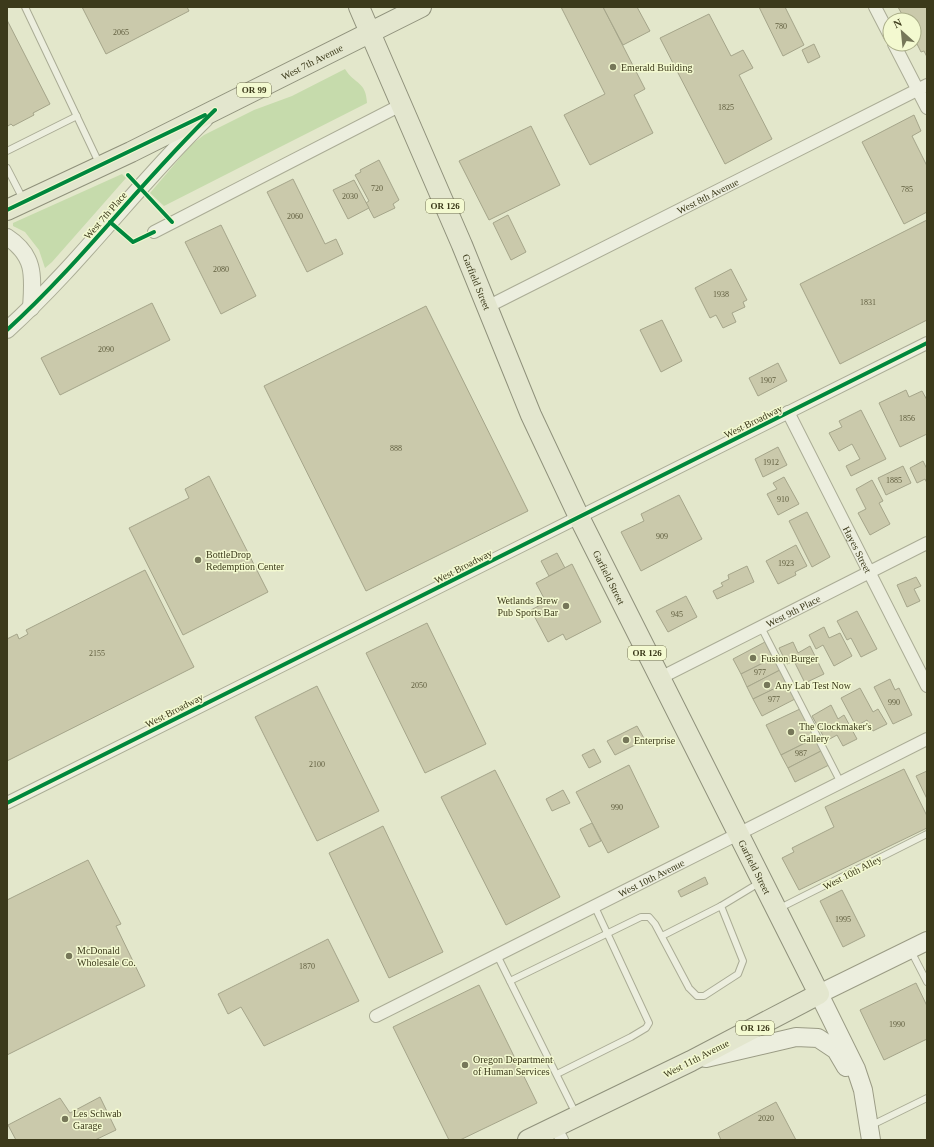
<svg xmlns="http://www.w3.org/2000/svg" width="934" height="1147" viewBox="0 0 934 1147" font-family="'Times New Roman',serif">
	<style>
		.green { fill: #c6dbac }
		.building { fill: #cac9ab; stroke: #a5a58a }
		.lines { fill: none; stroke-linecap: round; stroke-linejoin: round }
		.service-casing { stroke: #aaac95; stroke-width: 8 }
		.minor-casing { stroke: #aaac95; stroke-width: 14 }
		.tertiary-casing { stroke: #aaac95; stroke-width: 18 }
		.secondary-casing { stroke: #9a9b84; stroke-width: 20 }
		.primary-casing { stroke: #8f917b; stroke-width: 22 }
		.service { stroke: #eceede; stroke-width: 6 }
		.minor { stroke: #eceede; stroke-width: 12 }
		.tertiary { stroke: #eceede; stroke-width: 16 }
		.secondary { stroke: #eceede; stroke-width: 18 }
		.primary { stroke: #e3e6ce; stroke-width: 20 }
		.cycleway-casing { stroke: #f3f9d0; stroke-width: 6 }
		.cycleway { stroke: #00873e; stroke-width: 4 }
		.poi-dot { fill: #767759; stroke: #f3f9d0; stroke-width: 1.5 }
		.labels { text-anchor: middle; stroke-width: 3; stroke-linejoin: round; paint-order: stroke }
		.number-label { font-size: 8px; fill: #605e3f }
		.shield { fill: #f3f9d0; stroke: #737351; stroke-width: 1 }
		.shield-label { font-size: 9px; font-weight: bold; fill: #3c3a1b }
		.street-label { font-size: 10px; fill: #3c3a1b; stroke: #f3f9d0 }
		.poi-label { font-size: 10px; fill: #3c3a1b; stroke: #f3f9d0; text-anchor: start }
	</style>
	<rect width="100%" height="100%" fill="#e3e7cb"/>
	<g class="green">
		<path d="M 345,69 C 355,85 366,81 367,103 L 164,206 L 150,193 L 191,145 L 204,135 L 254,110 L 292,96 Z"/>
		<polygon points="122,174 126,178 52,262 45,268 39,250 25,232 13,226 13,223"/>
	</g>
	<g class="building">
		<polygon points="82,7 187,7 189,11 106,54"/>
		<polygon points="561,7 603,7 645,89 634,95 653,133 590,165 564,115 605,94"/>
		<polygon points="603,7 637,7 650,31 623,45"/>
		<polygon points="759,7 785,7 804,45 783,56"/>
		<polygon points="898,7 927,7 927,57 924,51 921,52 914,38 914,20 905,20"/>
		<polygon points="709,14 731,56 743,50 753,68 739,75 772,139 725,164 660,38"/>
		<polygon points="7,20 50,104 33,113 34,115 13,126 11,124 8,126 7,124"/>
		<polygon points="814,44 820,57 808,63 802,50"/>
		<polygon points="914,115 921,131 912,136 927,166 927,212 904,224 862,142"/>
		<polygon points="531,126 560,185 489,220 459,161"/>
		<polygon points="379,160 399,200 393,204 395,208 374,218 366,203 369,201 355,175 361,172 360,170"/>
		<polygon points="293,179 325,244 336,239 343,254 307,272 267,192"/>
		<polygon points="354,180 369,208 348,219 333,190"/>
		<polygon points="508,215 526,252 511,260 493,223"/>
		<polygon points="927,220 927,320 840,364 800,284"/>
		<polygon points="221,225 256,296 221,314 185,242"/>
		<polygon points="731,269 747,300 743,302 745,307 732,313 736,322 723,328 716,315 710,318 695,288"/>
		<polygon points="152,303 170,340 60,395 41,358"/>
		<polygon points="426,306 528,511 366,591 264,386"/>
		<polygon points="662,320 682,361 661,372 640,330"/>
		<polygon points="778,363 787,381 758,396 749,378"/>
		<polygon points="906,390 909,397 922,391 927,400 927,434 900,447 879,403"/>
		<polygon points="861,410 886,459 851,476 846,466 860,459 852,444 839,451 829,433 842,427 839,421"/>
		<polygon points="778,447 787,465 763,477 755,459"/>
		<polygon points="923,461 927,469 927,483 925,479 917,483 910,468"/>
		<polygon points="903,466 911,483 886,495 878,478"/>
		<polygon points="209,476 268,592 183,635 129,528 189,498 185,489"/>
		<polygon points="784,477 799,504 778,515 767,494 777,489 773,483"/>
		<polygon points="872,480 883,501 879,503 890,524 870,535 858,513 866,509 856,489"/>
		<polygon points="679,495 702,539 641,571 621,532 644,521 641,514"/>
		<polygon points="807,512 830,557 812,567 789,521"/>
		<polygon points="796,545 807,566 795,572 796,575 778,584 766,561"/>
		<polygon points="557,553 565,568 549,576 541,561"/>
		<polygon points="572,564 601,622 566,640 563,634 548,642 531,610 546,602 536,583"/>
		<polygon points="747,566 754,582 717,599 713,591 723,586 721,583 729,579 728,575"/>
		<polygon points="145,570 194,667 7,761 7,639 17,634 19,639 28,634 26,630"/>
		<polygon points="916,577 921,586 914,589 920,601 907,607 897,585"/>
		<polygon points="686,596 697,617 668,632 656,611"/>
		<polygon points="857,611 877,649 861,657 851,638 847,640 837,621"/>
		<polygon points="427,623 486,744 425,773 366,653"/>
		<polygon points="824,627 829,638 840,633 852,656 834,666 823,645 816,649 809,635"/>
		<polygon points="765,642 773,658 741,674 733,659"/>
		<polygon points="793,642 798,653 810,646 824,674 805,683 794,661 787,664 779,648"/>
		<polygon points="773,658 780,670 747,687 741,674"/>
		<polygon points="780,670 786,683 753,699 747,687"/>
		<polygon points="890,679 895,690 899,688 912,715 893,724 874,687"/>
		<polygon points="786,683 795,699 762,716 753,699"/>
		<polygon points="317,686 379,811 317,841 255,717"/>
		<polygon points="860,688 873,712 878,709 887,724 873,731 867,720 856,726 841,698"/>
		<polygon points="831,705 838,719 844,715 857,739 843,746 837,735 826,741 812,716"/>
		<polygon points="800,709 815,738 781,755 766,725"/>
		<polygon points="637,726 645,740 615,755 607,741"/>
		<polygon points="815,738 821,751 788,768 781,755"/>
		<polygon points="594,749 601,762 589,768 582,755"/>
		<polygon points="821,751 829,765 795,782 788,768"/>
		<polygon points="629,765 659,827 608,853 576,792"/>
		<polygon points="904,769 927,816 927,828 799,890 782,858 794,852 792,848 834,827 825,807"/>
		<polygon points="495,770 560,897 506,925 441,797"/>
		<polygon points="927,771 927,799 916,776"/>
		<polygon points="563,790 570,803 552,811 546,799"/>
		<polygon points="592,823 601,841 589,847 580,829"/>
		<polygon points="383,826 443,952 389,978 329,853"/>
		<polygon points="88,860 121,924 116,926 145,986 7,1055 7,900"/>
		<polygon points="705,877 708,884 681,897 678,891"/>
		<polygon points="842,890 865,936 843,947 820,901"/>
		<polygon points="328,939 359,1001 264,1046 241,1007 228,1014 218,994"/>
		<polygon points="916,983 927,1006 927,1039 884,1060 860,1010"/>
		<polygon points="479,985 537,1103 460,1140 449,1140 393,1027"/>
		<polygon points="100,1097 116,1130 95,1140 16,1140 8,1125 60,1098 70,1113"/>
		<polygon points="776,1102 796,1140 721,1140 718,1133"/>
	</g>
	<g class="lines">
		<g class="service-casing">
			<g id="service">
				<polyline points="25,7 100,165"/>
				<polyline points="7,151 77,116"/>
				<polyline points="7,168 23,199"/>
				<polyline points="761,627 841,783"/>
				<polyline points="721,906 759,883"/>
				<polyline points="780,908 927,834"/>
				<polyline points="911,951 927,982"/>
				<polyline points="497,955 576,1114"/>
				<polyline points="510,981 641,917 649,917 655,924 689,988 697,996 704,996 738,974 743,961 721,906 662,936"/>
				<polyline points="557,1074 631,1037 646,1028 649,1023 594,905"/>
				<polyline points="870,1126 927,1098"/>
			</g>
		</g>
		<g class="minor-casing">
			<g id="minor">
				<polyline points="875,7 890,36"/>
				<polyline points="894,44 927,108"/>
				<polyline points="154,232 401,105"/>
				<path id="s1" d="M 487,307 L 927,85"/>
				<path id="s2" d="M 788,412 L 927,686"/>
				<path id="s3" d="M 660,678 L 927,543"/>
				<polyline points="7,803 927,343"/>
				<path id="s4" d="M 376,1016 L 927,739"/>
				<polyline points="555,1126 562,1140"/>
			</g>
		</g>
		<g class="tertiary-casing">
			<g id="tertiary">
				<path d="M 7,237 C 36,256 33,277 31,308"/>
				<path d="M 7,330 C 79,265 136,186 205,119"/>
			</g>
		</g>
		<g class="secondary-casing">
			<g id="secondary">
				<polyline points="706,1058 796,1037 818,1038 836,1050 846,1067"/>
				<polyline points="871,1140 863,1090 856,1069 819,994 927,941"/>
			</g>
		</g>
		<g class="primary-casing">
			<g id="primary">
				<path id="s5" d="M 359,7 L 462,245 L 531,415 L 579,517 L 819,994 L 691,1061 L 528,1140"/>
				<path id="s6" d="M 7,210 L 131,152 L 421,7"/>
			</g>
		</g>
		<use href="#service" class="service"/>
		<use href="#minor" class="minor"/>
		<use href="#tertiary" class="tertiary"/>
		<use href="#secondary" class="secondary"/>
		<use href="#primary" class="primary"/>
		<g class="cycleway-casing">
			<g id="cycleway">
				<polyline points="128,175 172,222"/>
				<polyline points="7,210 205,115"/>
				<polyline points="110,222 133,242 154,232"/>
				<path d="M 7,330 C 82,262 142,180 215,110"/>
				<polyline points="7,803 927,343"/>
			</g>
		</g>
		<use href="#cycleway" class="cycleway"/>
	</g>
	<g class="poi-dot">
		<circle cx="613" cy="67" r="4"/>
		<circle cx="198" cy="560" r="4"/>
		<circle cx="566" cy="606" r="4"/>
		<circle cx="753" cy="658" r="4"/>
		<circle cx="767" cy="685" r="4"/>
		<circle cx="791" cy="732" r="4"/>
		<circle cx="626" cy="740" r="4"/>
		<circle cx="69" cy="956" r="4"/>
		<circle cx="465" cy="1065" r="4"/>
		<circle cx="65" cy="1119" r="4"/>
	</g>
	<g class="labels">
		<g class="number-label">
			<text x="781" y="29">780</text>
			<text x="121" y="35">2065</text>
			<text x="726" y="110">1825</text>
			<text x="377" y="191">720</text>
			<text x="907" y="192">785</text>
			<text x="350" y="199">2030</text>
			<text x="295" y="219">2060</text>
			<text x="221" y="272">2080</text>
			<text x="721" y="297">1938</text>
			<text x="868" y="305">1831</text>
			<text x="106" y="352">2090</text>
			<text x="768" y="383">1907</text>
			<text x="907" y="421">1856</text>
			<text x="396" y="451">888</text>
			<text x="771" y="465">1912</text>
			<text x="894" y="483">1885</text>
			<text x="783" y="502">910</text>
			<text x="662" y="539">909</text>
			<text x="786" y="566">1923</text>
			<text x="677" y="617">945</text>
			<text x="97" y="656">2155</text>
			<text x="760" y="675">977</text>
			<text x="419" y="688">2050</text>
			<text x="774" y="702">977</text>
			<text x="894" y="705">990</text>
			<text x="801" y="756">987</text>
			<text x="317" y="767">2100</text>
			<text x="617" y="810">990</text>
			<text x="843" y="922">1995</text>
			<text x="307" y="969">1870</text>
			<text x="897" y="1027">1990</text>
			<text x="766" y="1121">2020</text>
		</g>
		<g class="shield">
			<rect x="237" y="83" width="34" height="14" rx="3"/>
			<rect x="426" y="199" width="38" height="14" rx="3"/>
			<rect x="628" y="646" width="38" height="14" rx="3"/>
			<rect x="736" y="1021" width="38" height="14" rx="3"/>
		</g>
		<g class="shield-label">
			<text x="254" y="93">OR 99</text>
			<text x="445" y="209">OR 126</text>
			<text x="647" y="656">OR 126</text>
			<text x="755" y="1031">OR 126</text>
		</g>
		<g class="street-label">
			<text dy="4" stroke="none"><textPath href="#s6" startOffset="339">West 7th Avenue</textPath></text>
			<text dy="4" stroke="none"><textPath href="#s1" startOffset="247">West 8th Avenue</textPath></text>
			<text transform="translate(105 215) rotate(-49)" y="4">West 7th Place</text>
			<text dy="4" stroke="none"><textPath href="#s5" startOffset="299">Garfield Street</textPath></text>
			<text transform="translate(753 421) rotate(-26)" y="4">West Broadway</text>
			<text dy="4" stroke="none"><textPath href="#s2" startOffset="154">Hayes Street</textPath></text>
			<text transform="translate(463 566) rotate(-27)" y="4">West Broadway</text>
			<text dy="4" stroke="none"><textPath href="#s5" startOffset="623">Garfield Street</textPath></text>
			<text dy="4" stroke="none"><textPath href="#s3" startOffset="149">West 9th Place</textPath></text>
			<text transform="translate(174 710) rotate(-27)" y="4">West Broadway</text>
			<text dy="4" stroke="none"><textPath href="#s5" startOffset="947">Garfield Street</textPath></text>
			<text transform="translate(852 872) rotate(-27)" y="4">West 10th Alley</text>
			<text dy="4" stroke="none"><textPath href="#s4" startOffset="308">West 10th Avenue</textPath></text>
			<text transform="translate(696 1058) rotate(-27)" y="4">West 11th Avenue</text>
		</g>
		<g class="poi-label">
			<text x="621" y="71">Emerald Building</text>
			<text x="206" y="558">BottleDrop<tspan x="206" dy="12">Redemption Center</tspan></text>
			<text x="558" y="604" text-anchor="end">Wetlands Brew<tspan x="558" dy="12">Pub Sports Bar</tspan></text>
			<text x="761" y="662">Fusion Burger</text>
			<text x="775" y="689">Any Lab Test Now</text>
			<text x="799" y="730">The Clockmaker's<tspan x="799" dy="12">Gallery</tspan></text>
			<text x="634" y="744">Enterprise</text>
			<text x="77" y="954">McDonald<tspan x="77" dy="12">Wholesale Co.</tspan></text>
			<text x="473" y="1063">Oregon Department<tspan x="473" dy="12">of Human Services</tspan></text>
			<text x="73" y="1117">Les Schwab<tspan x="73" dy="12">Garage</tspan></text>
		</g>
	</g>
	<rect width="934" height="1147" fill="none" stroke="#3c3a1b" stroke-width="16"/>
	<g transform="translate(902 32) rotate(333)"><circle r="19" fill="#f3f9d0" stroke="#aaad88"/>
	<path d="M0-3L7 15L0 10L-7 15Z" fill="#767759"/>
	<text y="-6" font-size="11" font-weight="bold" text-anchor="middle" fill="#3c3a1b">N</text>
	</g>
</svg>
